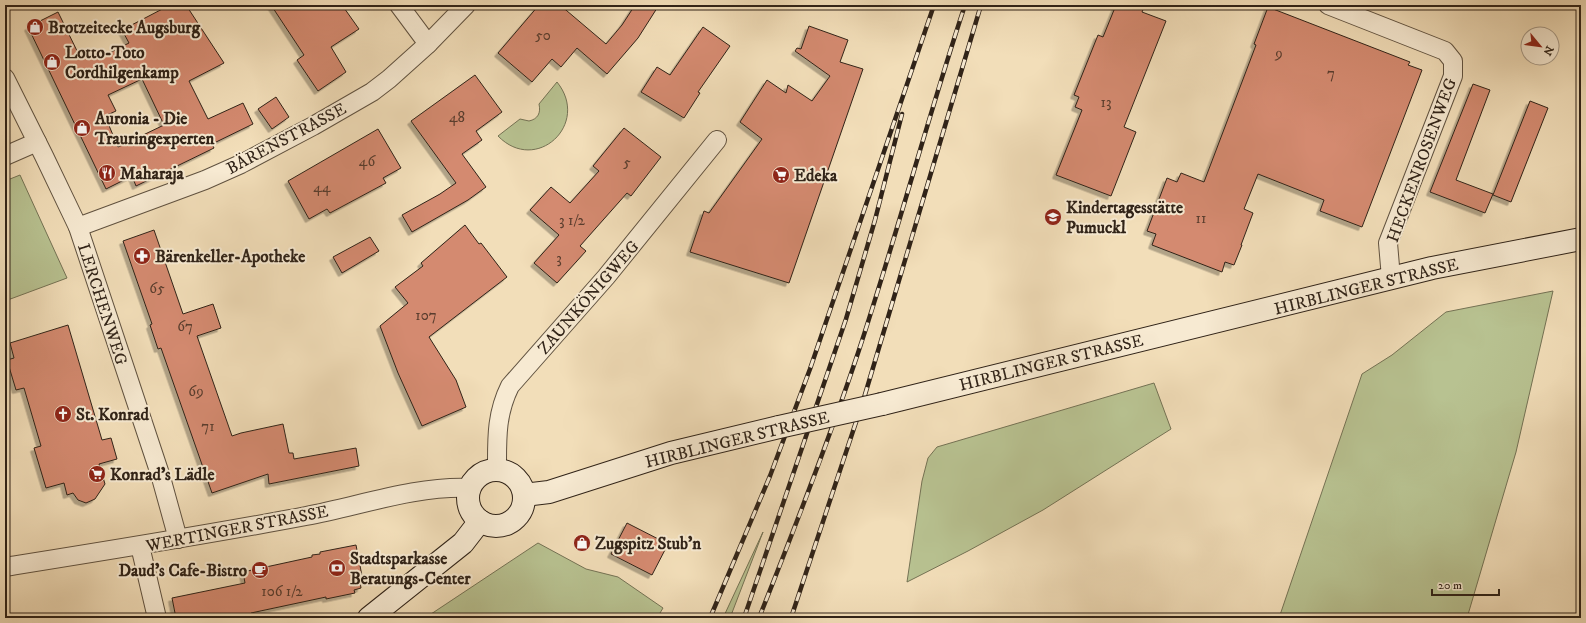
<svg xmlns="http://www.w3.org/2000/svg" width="1586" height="623" viewBox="0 0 1586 623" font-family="'IM FELL DW Pica',serif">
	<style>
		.green { fill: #b8c291; stroke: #747254 }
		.building { fill: #d48a6f; stroke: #302318; fill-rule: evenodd; filter: url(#shadow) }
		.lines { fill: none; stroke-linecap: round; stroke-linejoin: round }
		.street-casing { stroke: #605240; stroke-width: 20 }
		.secondary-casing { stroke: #302318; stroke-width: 24 }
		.street { stroke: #f7ead2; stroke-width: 18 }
		.secondary { stroke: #f7ead2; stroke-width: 22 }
		.rail-casing { stroke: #302318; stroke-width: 4.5 }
		.rail { stroke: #f7ead2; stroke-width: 3; stroke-dasharray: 9; stroke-linecap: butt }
		.secondary-bridge-casing { stroke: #302318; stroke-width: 24; stroke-linecap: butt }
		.secondary-bridge { stroke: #f7ead2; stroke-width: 22 }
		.labels { text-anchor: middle; stroke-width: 4; stroke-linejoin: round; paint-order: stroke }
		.number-label { font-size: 15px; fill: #593d2e }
		.poi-label { font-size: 17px; font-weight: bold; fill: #302318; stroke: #f7ead2; text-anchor: start }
		.street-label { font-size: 17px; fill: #302318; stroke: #f7ead2 }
	</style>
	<defs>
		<filter id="shadow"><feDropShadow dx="-3.5" dy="3.5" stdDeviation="0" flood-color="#0004"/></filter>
	</defs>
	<rect width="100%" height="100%" fill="#f2deb9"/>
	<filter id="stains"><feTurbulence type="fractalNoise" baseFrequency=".005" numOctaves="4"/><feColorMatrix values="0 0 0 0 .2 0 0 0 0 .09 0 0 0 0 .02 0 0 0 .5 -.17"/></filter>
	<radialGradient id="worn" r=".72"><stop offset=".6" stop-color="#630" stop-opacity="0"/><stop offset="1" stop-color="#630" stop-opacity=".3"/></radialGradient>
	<g class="green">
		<path d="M 557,82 C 591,124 536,175 498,136 L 520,119 L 529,121 C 538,119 541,113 539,104 Z"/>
		<polygon points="20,175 67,278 5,301 5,181"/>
		<polygon points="1553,291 1516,452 1467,618 1279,618 1362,374 1392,355 1446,312"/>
		<polygon points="1154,383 1171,429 1043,510 968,551 907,582 922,481 928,458 937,447"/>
		<polygon points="763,532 730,618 723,618"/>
		<polygon points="538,543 586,569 618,577 663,608 657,618 425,618"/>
	</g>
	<g class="building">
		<path d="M 170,5 L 186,5 L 224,63 L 189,81 L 208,119 L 243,103 L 253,124 L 212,144 L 214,148 L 136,186 L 132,176 L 106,189 L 28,27 L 58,12 L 81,59 L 94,53 L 97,59 L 129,43 L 122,30 ZM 142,79 L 164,125 L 118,147 L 105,116 L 116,111 L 108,95 Z"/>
		<polygon points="271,5 342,5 359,29 331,47 346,72 318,91 297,60 304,55"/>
		<polygon points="539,5 560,5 606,44 622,25 635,5 659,5 638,38 607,74 577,48 561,67 552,59 532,82 498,53"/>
		<polygon points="1116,5 1145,5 1142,12 1166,21 1124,127 1136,132 1111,196 1056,175 1082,110 1075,107 1079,97 1074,95 1098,35 1103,37"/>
		<polygon points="1268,7 1410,62 1408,65 1422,70 1362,227 1320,211 1324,200 1258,174 1244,209 1253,213 1241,245 1242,245 1234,265 1225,262 1222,272 1152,245 1156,234 1147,231 1167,178 1177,182 1181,173 1204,182 1256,45 1254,44"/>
		<polygon points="809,26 848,40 840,62 863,69 789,283 690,252 704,211 709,213 762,139 740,122 767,80 786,93 788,85 812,101 830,76 795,51 797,48 801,49"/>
		<polygon points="703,27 730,46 698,92 700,93 684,118 641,92 657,67 670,75"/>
		<polygon points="475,75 502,112 476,131 482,140 462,154 486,187 468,200 412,232 402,215 440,194 456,183 411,121"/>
		<polygon points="1473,84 1490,90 1456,180 1493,194 1485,213 1430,192"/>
		<polygon points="276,97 289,117 272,129 258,109"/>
		<polygon points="1530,101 1548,108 1511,202 1493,195"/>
		<polygon points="624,128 661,157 631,196 627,193 580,246 586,251 557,283 534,263 559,235 530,210 551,187 570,203 599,171 593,166"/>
		<polygon points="378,129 401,168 383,178 386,183 330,213 327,209 309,219 288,181"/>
		<polygon points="465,225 479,244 481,243 507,277 429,337 456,380 466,407 422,426 398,373 380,326 408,303 395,287 423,266 421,263"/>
		<polygon points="154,230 183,314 213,304 221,328 197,336 232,436 241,433 283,424 289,453 293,453 294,459 356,448 359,466 269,484 268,474 212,493 161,348 158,349 150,325 152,324 123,241"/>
		<polygon points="370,237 379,251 342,273 333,257"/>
		<polygon points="68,325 102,440 111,438 117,459 99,464 105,484 95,499 86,503 78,500 73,493 67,495 64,483 46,488 34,448 41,446 24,388 16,390 7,360 14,358 10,343"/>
		<polygon points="627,523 668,544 652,575 611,554"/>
		<polygon points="356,545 363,581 360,582 361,588 354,590 355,593 326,599 326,597 251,613 252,618 176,618 172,598 245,583 243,572 312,557 312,555 320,554 320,552"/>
	</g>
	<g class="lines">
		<g class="street-casing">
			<g id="street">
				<polyline points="399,5 428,44"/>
				<polyline points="1328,5 1445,51 1453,61 1453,76 1388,243 1391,278"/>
				<polyline points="5,78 44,156 78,227 160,474 178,539"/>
				<polyline points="5,156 37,142"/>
				<polyline points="78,227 205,180 241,164 313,126 372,92 389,79 428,44 466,5"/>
				<path d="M 497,469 C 497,439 496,414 510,386 L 606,277 L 717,140"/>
				<polyline points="140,546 157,618"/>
				<path d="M 5,567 C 105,551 206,535 306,516 C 360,506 414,486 469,488"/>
			</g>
		</g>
		<g class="secondary-casing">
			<g id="secondary">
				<polyline points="882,404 1432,268 1581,239"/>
				<circle cx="496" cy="498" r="28"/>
				<polyline points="524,495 549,492 671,453 779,427"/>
				<polyline points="369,618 463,543 480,521"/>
			</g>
		</g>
		<use href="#street" class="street"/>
		<use href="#secondary" class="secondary"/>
		<g class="rail-casing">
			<g id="rail">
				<polyline points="710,618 770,476 810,369 934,5"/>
				<polyline points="744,618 846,319 875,220 902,114"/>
				<path d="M 759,618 C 794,530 828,443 858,353 C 896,238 927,120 965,5"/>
				<polyline points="791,618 864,398 981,5"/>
			</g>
		</g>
		<use href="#rail" class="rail"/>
		<g class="secondary-bridge-casing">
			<polyline id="secondary-bridge" points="779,427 882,404"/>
		</g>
		<use href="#secondary-bridge" class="secondary-bridge"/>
	</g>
	<defs>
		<g id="shop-disc" transform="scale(0.9)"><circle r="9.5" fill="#8f2418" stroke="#f7ead2"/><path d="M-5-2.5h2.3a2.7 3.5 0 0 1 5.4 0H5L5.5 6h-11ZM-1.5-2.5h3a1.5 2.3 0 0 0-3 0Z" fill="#fff"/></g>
		<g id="restaurant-disc" transform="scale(0.9)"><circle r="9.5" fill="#8f2418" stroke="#f7ead2"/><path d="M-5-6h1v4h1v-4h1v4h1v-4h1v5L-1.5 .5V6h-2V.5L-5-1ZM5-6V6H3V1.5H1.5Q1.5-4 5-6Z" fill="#fff"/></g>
		<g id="supermarket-disc" transform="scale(0.9)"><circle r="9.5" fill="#8f2418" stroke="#f7ead2"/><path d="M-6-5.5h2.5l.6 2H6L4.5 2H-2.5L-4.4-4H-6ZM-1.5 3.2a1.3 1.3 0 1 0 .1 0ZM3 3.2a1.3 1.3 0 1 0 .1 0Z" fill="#fff"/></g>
		<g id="school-disc" transform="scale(0.9)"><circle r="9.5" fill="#8f2418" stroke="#f7ead2"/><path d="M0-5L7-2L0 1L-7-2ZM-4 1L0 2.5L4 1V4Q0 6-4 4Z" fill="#fff"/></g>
		<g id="pharmacy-disc" transform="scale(0.9)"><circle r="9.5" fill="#8f2418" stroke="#f7ead2"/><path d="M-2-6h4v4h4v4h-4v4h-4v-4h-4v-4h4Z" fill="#fff"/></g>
		<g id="church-disc" transform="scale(0.9)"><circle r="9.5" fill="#8f2418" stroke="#f7ead2"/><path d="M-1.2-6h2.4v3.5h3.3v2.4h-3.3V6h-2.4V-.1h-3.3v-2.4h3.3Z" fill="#fff"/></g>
		<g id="bank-disc" transform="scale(0.9)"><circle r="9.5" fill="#8f2418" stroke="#f7ead2"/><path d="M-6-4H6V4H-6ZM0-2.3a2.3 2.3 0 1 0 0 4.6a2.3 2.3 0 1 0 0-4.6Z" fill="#fff"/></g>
		<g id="cafe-disc" transform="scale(0.9)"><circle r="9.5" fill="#8f2418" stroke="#f7ead2"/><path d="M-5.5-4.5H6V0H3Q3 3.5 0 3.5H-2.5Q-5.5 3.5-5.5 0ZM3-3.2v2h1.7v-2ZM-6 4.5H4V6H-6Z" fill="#fff"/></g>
	</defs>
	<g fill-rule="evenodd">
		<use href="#shop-disc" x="35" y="27"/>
		<use href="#shop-disc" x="52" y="62"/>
		<use href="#shop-disc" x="82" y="128"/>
		<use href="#restaurant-disc" x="107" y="173"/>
		<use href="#supermarket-disc" x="781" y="175"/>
		<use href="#school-disc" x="1053" y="217"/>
		<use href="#pharmacy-disc" x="142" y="256"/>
		<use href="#church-disc" x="63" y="414"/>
		<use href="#supermarket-disc" x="97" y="474"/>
		<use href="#shop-disc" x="582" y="543"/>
		<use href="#bank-disc" x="337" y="568"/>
		<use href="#cafe-disc" x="260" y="570"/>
	</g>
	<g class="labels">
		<g class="number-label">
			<text x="543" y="40">50</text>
			<text x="1279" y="58">9</text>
			<text x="1331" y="78">7</text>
			<text x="1106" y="107">13</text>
			<text x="457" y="122">48</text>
			<text x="367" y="166">46</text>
			<text x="627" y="167">5</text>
			<text x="322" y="192">44</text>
			<text x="1201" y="223">11</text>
			<text x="572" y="225">3 1/2</text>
			<text x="559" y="263">3</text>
			<text x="157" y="293">65</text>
			<text x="426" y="320">107</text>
			<text x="185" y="331">67</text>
			<text x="196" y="396">69</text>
			<text x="208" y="431">71</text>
			<text x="282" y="596">106 1/2</text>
		</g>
		<g class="poi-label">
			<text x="48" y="33">Brotzeitecke Augsburg</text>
			<text x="65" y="58">Lotto-Toto<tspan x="65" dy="20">Cordhilgenkamp</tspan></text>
			<text x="95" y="124">Auronia - Die<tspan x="95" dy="20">Trauringexperten</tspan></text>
			<text x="120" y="179">Maharaja</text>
			<text x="794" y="181">Edeka</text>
			<text x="1066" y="213">Kindertagesstätte<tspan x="1066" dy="20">Pumuckl</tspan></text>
			<text x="155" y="262">Bärenkeller-Apotheke</text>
			<text x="76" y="420">St. Konrad</text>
			<text x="110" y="480">Konrad's Lädle</text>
			<text x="595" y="549">Zugspitz Stub'n</text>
			<text x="350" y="564">Stadtsparkasse<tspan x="350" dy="20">Beratungs-Center</tspan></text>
			<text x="247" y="576" text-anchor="end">Daud's Cafe-Bistro</text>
		</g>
		<g class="street-label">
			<text transform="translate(286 138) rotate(-28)" y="6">BÄRENSTRASSE</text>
			<text transform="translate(1421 160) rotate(-70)" y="6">HECKENROSENWEG</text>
			<text transform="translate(1366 286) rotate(-14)" y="6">HIRBLINGER STRASSE</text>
			<text transform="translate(588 297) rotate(-49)" y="6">ZAUNKÖNIGWEG</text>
			<text transform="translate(103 304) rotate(72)" y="6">LERCHENWEG</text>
			<text transform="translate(1051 362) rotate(-14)" y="6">HIRBLINGER STRASSE</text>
			<text transform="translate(737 439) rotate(-14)" y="6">HIRBLINGER STRASSE</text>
			<text transform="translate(237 528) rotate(-11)" y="6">WERTINGER STRASSE</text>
		</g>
	</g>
	<rect width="1586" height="623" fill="none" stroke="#f2deb9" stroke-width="20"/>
	<rect x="6" y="6" width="1574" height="611" fill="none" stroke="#302318" stroke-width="2"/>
	<rect x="10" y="10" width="1566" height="603" fill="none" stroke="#302318"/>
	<g transform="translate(1540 46) rotate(119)"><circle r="19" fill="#f7ead2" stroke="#a79a88"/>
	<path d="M0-3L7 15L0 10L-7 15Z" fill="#8f2418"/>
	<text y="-6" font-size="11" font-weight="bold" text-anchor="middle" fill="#302318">N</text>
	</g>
	<path d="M1432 589v6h67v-6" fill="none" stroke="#302318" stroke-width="2"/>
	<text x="1438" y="589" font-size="12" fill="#302318" stroke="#f7ead2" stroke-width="3" paint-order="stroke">20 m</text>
	<rect width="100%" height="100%" filter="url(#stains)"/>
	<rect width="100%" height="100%" fill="url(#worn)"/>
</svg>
